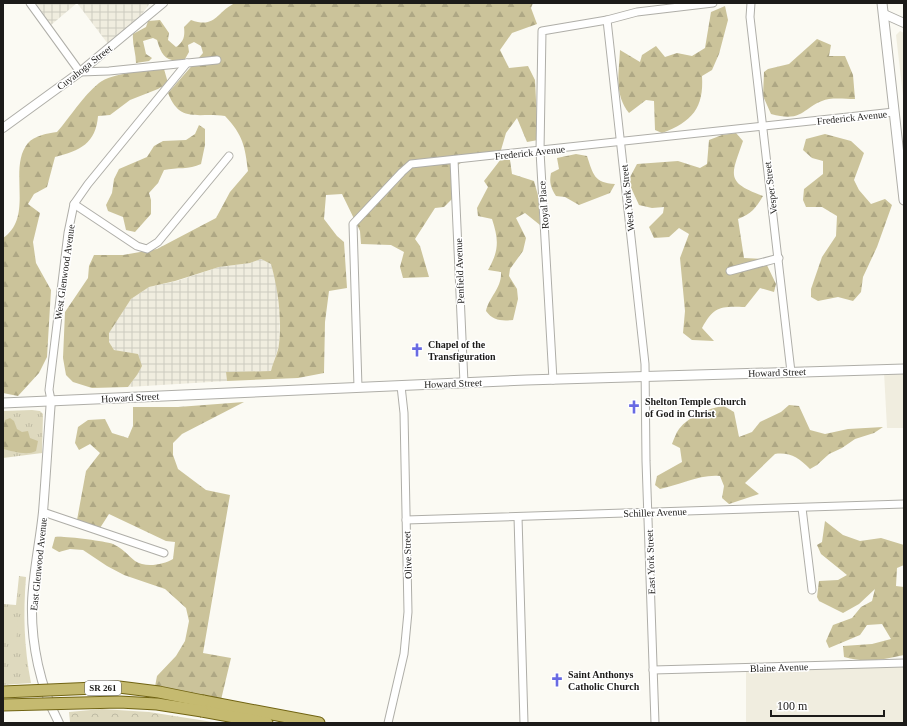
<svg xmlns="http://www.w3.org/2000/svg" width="907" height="726" viewBox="0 0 907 726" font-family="Georgia,serif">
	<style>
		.built { fill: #f0eddf }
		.industrial { fill: url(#industrial-grid) }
		.grass { fill: url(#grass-tufts) }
		.forest { fill: url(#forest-firs) }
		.park { fill: url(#park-crowns) }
		.pitch { fill: #ded9be }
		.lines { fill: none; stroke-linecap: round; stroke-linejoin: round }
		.minor-casing { stroke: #afaea8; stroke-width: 9 }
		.tertiary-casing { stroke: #afaea8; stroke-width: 10 }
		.secondary-casing { stroke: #afaea8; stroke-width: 11 }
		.primary-casing { stroke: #716413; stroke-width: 13 }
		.minor { stroke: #fff; stroke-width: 7 }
		.tertiary { stroke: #fff; stroke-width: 8 }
		.secondary { stroke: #fff; stroke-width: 9 }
		.primary { stroke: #c5ba70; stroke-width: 11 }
		.primary-bridge-casing { stroke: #716413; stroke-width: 13; stroke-linecap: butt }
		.primary-bridge { stroke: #c5ba70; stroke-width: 11 }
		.labels { text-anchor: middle; stroke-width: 3; stroke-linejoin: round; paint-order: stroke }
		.shield { fill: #fff; stroke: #605f5e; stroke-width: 1 }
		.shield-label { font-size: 9px; font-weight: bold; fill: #1c1b19 }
		.street-label { font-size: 10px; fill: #1c1b19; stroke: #fff }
		.poi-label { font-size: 10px; font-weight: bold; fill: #1c1b19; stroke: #fff; text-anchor: start }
	</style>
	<defs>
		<pattern id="industrial-grid" width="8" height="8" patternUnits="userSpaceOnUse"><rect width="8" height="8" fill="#f0eddf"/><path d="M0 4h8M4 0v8" fill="none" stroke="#cdcbbf"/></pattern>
		<pattern id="grass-tufts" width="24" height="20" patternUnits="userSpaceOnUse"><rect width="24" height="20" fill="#ded9be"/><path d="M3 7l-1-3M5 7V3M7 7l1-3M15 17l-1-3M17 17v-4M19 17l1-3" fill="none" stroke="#bebaa3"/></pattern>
		<pattern id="forest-firs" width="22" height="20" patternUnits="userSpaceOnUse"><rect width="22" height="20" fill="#cbc39a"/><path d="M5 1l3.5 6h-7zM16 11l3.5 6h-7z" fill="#aea784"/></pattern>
		<pattern id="park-crowns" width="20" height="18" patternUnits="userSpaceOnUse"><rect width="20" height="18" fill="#ded9be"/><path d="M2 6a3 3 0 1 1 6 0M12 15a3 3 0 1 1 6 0" fill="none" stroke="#bebaa3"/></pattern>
	</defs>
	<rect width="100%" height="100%" fill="#fbfaf3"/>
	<g class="built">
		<polygon points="900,31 904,33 904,104 896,35"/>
		<polygon points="904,371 904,428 887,428 884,372"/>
		<polygon points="904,663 904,723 731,723 746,723 746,668"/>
	</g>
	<g class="industrial">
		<polygon points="36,3 77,3 51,25"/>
		<polygon points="77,3 150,3 142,14 108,44"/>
		<polygon points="261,259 271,264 276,280 280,317 279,345 271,371 226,372 227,381 128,387 137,375 130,354 114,350 109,342 108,332 131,299 149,287 177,281 219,267 250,263"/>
	</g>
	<g class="grass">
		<polygon points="32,410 40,411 43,414 42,453 3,458 3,411"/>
		<path d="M 19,576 L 26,577 C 23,615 24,646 31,683 L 3,685 L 3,604 L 16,605 Z"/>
	</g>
	<g class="forest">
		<path d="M 235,3 L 533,3 L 531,8 L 537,24 L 512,33 L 500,50 L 509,68 L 528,66 L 535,80 L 538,140 L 527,142 L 517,118 L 506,133 L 501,150 L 472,155 L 451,170 L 452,199 L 444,207 L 435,208 L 415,239 L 420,246 L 429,277 L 403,278 L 400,267 L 404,252 L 391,245 L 361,244 L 360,231 L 342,194 L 326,195 L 324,219 L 337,236 L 344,242 L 347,288 L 329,291 L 325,322 L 324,373 L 298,378 L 227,381 L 226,372 L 271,371 C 273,362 278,353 279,344 C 282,318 278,289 271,264 L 261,259 L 250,263 L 219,267 L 175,281 L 149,287 L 131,299 L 109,333 L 109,342 L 114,350 L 138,354 L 142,366 L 137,375 L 128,387 L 92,388 L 73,382 L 66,375 L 63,358 L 65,312 L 88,278 L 89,266 L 94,255 L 123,255 L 157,249 L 216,218 L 230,192 L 248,171 C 245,146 243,135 225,116 C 198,112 180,124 168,93 L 203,53 L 201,46 L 194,42 L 188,45 L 189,52 L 185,59 C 167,63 162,57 157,40 L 153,38 L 143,41 L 146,54 L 152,58 L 149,61 L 136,63 C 136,53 132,44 133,34 L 146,27 L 148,21 L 160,20 L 169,33 L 168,40 L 176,47 C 184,42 185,36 184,27 L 191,20 C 216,29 216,12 235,3 Z"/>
		<path d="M 725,6 L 728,20 L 719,54 L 712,70 L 702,76 C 704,108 692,122 662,133 L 655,130 L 654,101 L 646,100 L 629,113 C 614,94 619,73 620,50 L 640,62 L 642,55 L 656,46 L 665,57 L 677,53 L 692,56 L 705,48 L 711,12 Z"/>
		<path d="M 817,39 L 831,45 L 829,56 L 845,56 L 853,75 L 855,99 C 847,99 837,98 829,99 C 803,104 806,124 771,114 L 763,96 L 764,72 L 768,69 L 789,64 Z"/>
		<path d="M 164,69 L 168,83 L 158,89 L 130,100 L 110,115 L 98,116 C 96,143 80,151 55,157 L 47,187 L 34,194 L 28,204 L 40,213 L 33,242 L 36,263 L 51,290 L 47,357 L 39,373 L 18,396 L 3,393 L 3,238 C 35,217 7,168 28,143 C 34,136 48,133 57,132 C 71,116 82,97 99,83 C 112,73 147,70 164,69 Z"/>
		<path d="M 199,125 L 205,129 L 205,145 L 201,164 C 189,170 177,167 164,170 L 158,183 L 149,193 L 151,200 L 151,214 L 135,232 L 126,230 L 123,217 L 108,211 L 106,205 L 112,193 L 114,179 L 119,169 L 147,157 L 154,146 L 163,141 L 186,140 L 195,134 Z"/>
		<path d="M 736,133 L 743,141 C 731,176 725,182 763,196 C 756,208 751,214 738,219 L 744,258 L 764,259 L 776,284 L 774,292 L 760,288 L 745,307 C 721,306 714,306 702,328 L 714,341 L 692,340 L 683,333 L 685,311 L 680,258 L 689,234 L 679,228 L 669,237 L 654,238 L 649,227 L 663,213 L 664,207 L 652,208 L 639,205 L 628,181 L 637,164 L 678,161 L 700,168 L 707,164 L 709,140 L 722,135 Z"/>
		<polygon points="825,134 851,141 864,153 854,180 859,190 871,204 885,199 892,205 877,247 863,277 861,292 853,301 838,297 818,301 811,297 811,289 822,257 836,236 837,216 822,207 806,207 803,200 804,189 823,174 823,161 812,158 803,150 806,139"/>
		<path d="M 576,154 L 587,156 C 593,174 594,183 615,184 L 610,193 L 579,205 L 565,197 L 556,196 C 551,188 549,183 551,173 L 559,169 L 557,158 Z"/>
		<path d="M 501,159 L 510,160 L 512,174 L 534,181 L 539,199 L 540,225 L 525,213 L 516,218 L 526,238 L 523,251 L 510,269 L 509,276 L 517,289 L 518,299 L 513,320 C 502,321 493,321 486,311 C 489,297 502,288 501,272 L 488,270 C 499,251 499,240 492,219 L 478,216 L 477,208 L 488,187 L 484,181 Z"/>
		<path d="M 244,402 L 182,434 L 173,443 L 173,455 L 178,469 L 206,490 L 230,495 L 203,653 L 231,658 L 220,704 L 154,692 L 157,676 L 176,656 L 185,641 L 189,621 L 186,608 L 165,589 L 124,575 L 107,566 L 83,550 L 70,549 L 59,552 L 52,548 L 55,537 C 65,536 103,541 113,544 C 122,548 128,555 135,561 C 145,568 163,565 173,559 L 175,542 L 166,541 L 109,514 L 100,528 L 77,520 L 86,471 L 100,453 L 90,444 L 79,450 L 75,443 L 78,427 L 88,420 L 105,419 L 112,433 L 128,438 L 133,426 L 133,407 L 178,407 Z"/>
		<path d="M 789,405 L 799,406 L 810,430 L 825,434 L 848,429 L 883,427 L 874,433 L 855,439 L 842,448 L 829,454 L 817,465 L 810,469 C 799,458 790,452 775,454 L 745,483 L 759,494 L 729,504 L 722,498 L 724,486 L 720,476 C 700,474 680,485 660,489 L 655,485 L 657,476 L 682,462 L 680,448 L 672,444 C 674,439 676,433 679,429 C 689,416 709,408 724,406 L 734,412 L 739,437 L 752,432 L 760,422 L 781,412 Z"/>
		<path d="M 10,418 L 14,421 L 17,429 L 22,432 L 28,431 L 30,438 L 38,441 L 36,451 C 27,456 12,451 3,449 L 3,428 L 5,420 Z"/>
		<path d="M 825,521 L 843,535 L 860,541 L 881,538 L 904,545 L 904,565 L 897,568 L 896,586 L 904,587 L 904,655 C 883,660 865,663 844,657 L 843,646 L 872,644 L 891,639 L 882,624 L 867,625 L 860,635 L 829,648 L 826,641 L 833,625 L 852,618 L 861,607 L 872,601 L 875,589 L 859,604 L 843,613 L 819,601 L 817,597 L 819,581 L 838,580 L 847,575 L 821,554 L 817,545 L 822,542 Z"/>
	</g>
	<polygon class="park" points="102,709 149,712 219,723 70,722 69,712"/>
	<polygon class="pitch" points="3,619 18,620 16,643 3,643"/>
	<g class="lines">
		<g class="minor-casing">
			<g id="minor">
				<polyline points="30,3 80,72 109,71 217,60"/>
				<polyline points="751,3 750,17 791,372"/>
				<polyline points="607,20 645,364 646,461 655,723"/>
				<polyline points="454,160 464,383"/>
				<polyline points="74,204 137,246 147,249 158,242 229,156"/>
				<polyline points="730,271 779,258"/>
				<polyline points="553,380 540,151 542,31 607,20 637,12 713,3"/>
				<polyline points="358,387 353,224 402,172 411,164 894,112"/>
				<polyline points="51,400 49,390 68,233 74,204 88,184 187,63"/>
				<polyline points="802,508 812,590"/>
				<polyline points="43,512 164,553"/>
				<polyline points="518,517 524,723"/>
				<polyline points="406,520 904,504"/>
				<polyline points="653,670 904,663"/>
				<polyline points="388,723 404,654 408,612 404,413 401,386"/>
			</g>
		</g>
		<g class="tertiary-casing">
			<g id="tertiary">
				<polyline points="884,14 904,23"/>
				<polyline points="3,128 80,72 163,3"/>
				<path d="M 51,400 C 48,438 46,475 43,512 C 40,542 33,573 32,603 C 31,644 40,687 59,723"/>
			</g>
		</g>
		<g class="secondary-casing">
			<g id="secondary">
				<polyline points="882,3 904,200"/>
				<polyline points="3,403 526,380 904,369"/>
			</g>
		</g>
		<g class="primary-casing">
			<g id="primary">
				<polyline points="203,701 319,723"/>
				<polyline points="202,711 267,723"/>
			</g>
		</g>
		<use href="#minor" class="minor"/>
		<use href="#tertiary" class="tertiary"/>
		<use href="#secondary" class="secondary"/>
		<use href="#primary" class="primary"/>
		<g class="primary-bridge-casing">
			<g id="primary-bridge">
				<polyline points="3,692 119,687 159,692 203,701"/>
				<polyline points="3,705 119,702 157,704 202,711"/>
			</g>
		</g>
		<use href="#primary-bridge" class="primary-bridge"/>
	</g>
	<defs>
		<g id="church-bare" transform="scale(1.08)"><path d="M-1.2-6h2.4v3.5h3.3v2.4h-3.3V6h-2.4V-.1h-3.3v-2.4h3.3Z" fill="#686ae3" stroke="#fff" stroke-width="2.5" paint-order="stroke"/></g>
	</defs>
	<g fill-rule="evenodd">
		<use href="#church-bare" x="417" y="350"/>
		<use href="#church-bare" x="634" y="407"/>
		<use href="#church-bare" x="557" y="680"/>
	</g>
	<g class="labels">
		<rect class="shield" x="85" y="681" width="36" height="14" rx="3"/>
		<g class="shield-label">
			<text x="103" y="691">SR 261</text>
		</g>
		<g class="street-label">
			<text transform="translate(84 67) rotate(-38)" y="4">Cuyahoga Street</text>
			<text transform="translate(852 117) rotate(-6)" y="4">Frederick Avenue</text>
			<text transform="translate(530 152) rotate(-6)" y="4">Frederick Avenue</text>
			<text transform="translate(770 188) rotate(-97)" y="4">Vesper Street</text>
			<text transform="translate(627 198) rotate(-96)" y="4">West York Street</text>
			<text transform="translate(543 205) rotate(-94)" y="4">Royal Place</text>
			<text transform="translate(459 271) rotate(-92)" y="4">Penfield Avenue</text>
			<text transform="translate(64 272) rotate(-82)" y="4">West Glenwood Avenue</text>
			<text transform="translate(777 372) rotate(-2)" y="4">Howard Street</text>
			<text transform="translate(453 383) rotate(-2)" y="4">Howard Street</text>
			<text transform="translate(130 397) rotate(-3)" y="4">Howard Street</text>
			<text transform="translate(655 512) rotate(-2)" y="4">Schiller Avenue</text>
			<text transform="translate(407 555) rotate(-92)" y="4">Olive Street</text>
			<text transform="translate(650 562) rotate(-92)" y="4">East York Street</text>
			<text transform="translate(38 564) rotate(-84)" y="4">East Glenwood Avenue</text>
			<text transform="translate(779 667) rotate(-2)" y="4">Blaine Avenue</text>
		</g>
		<g class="poi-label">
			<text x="428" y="348">Chapel of the<tspan x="428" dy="12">Transfiguration</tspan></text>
			<text x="645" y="405">Shelton Temple Church<tspan x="645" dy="12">of God in Christ</tspan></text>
			<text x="568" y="678">Saint Anthonys<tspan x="568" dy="12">Catholic Church</tspan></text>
		</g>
	</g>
	<rect width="907" height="726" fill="none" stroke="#1c1b19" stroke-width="8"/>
	<path d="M771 710v6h113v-6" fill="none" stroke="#1c1b19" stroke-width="2"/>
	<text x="777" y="710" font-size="12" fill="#1c1b19" stroke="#ffffff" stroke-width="3" paint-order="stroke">100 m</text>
</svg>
